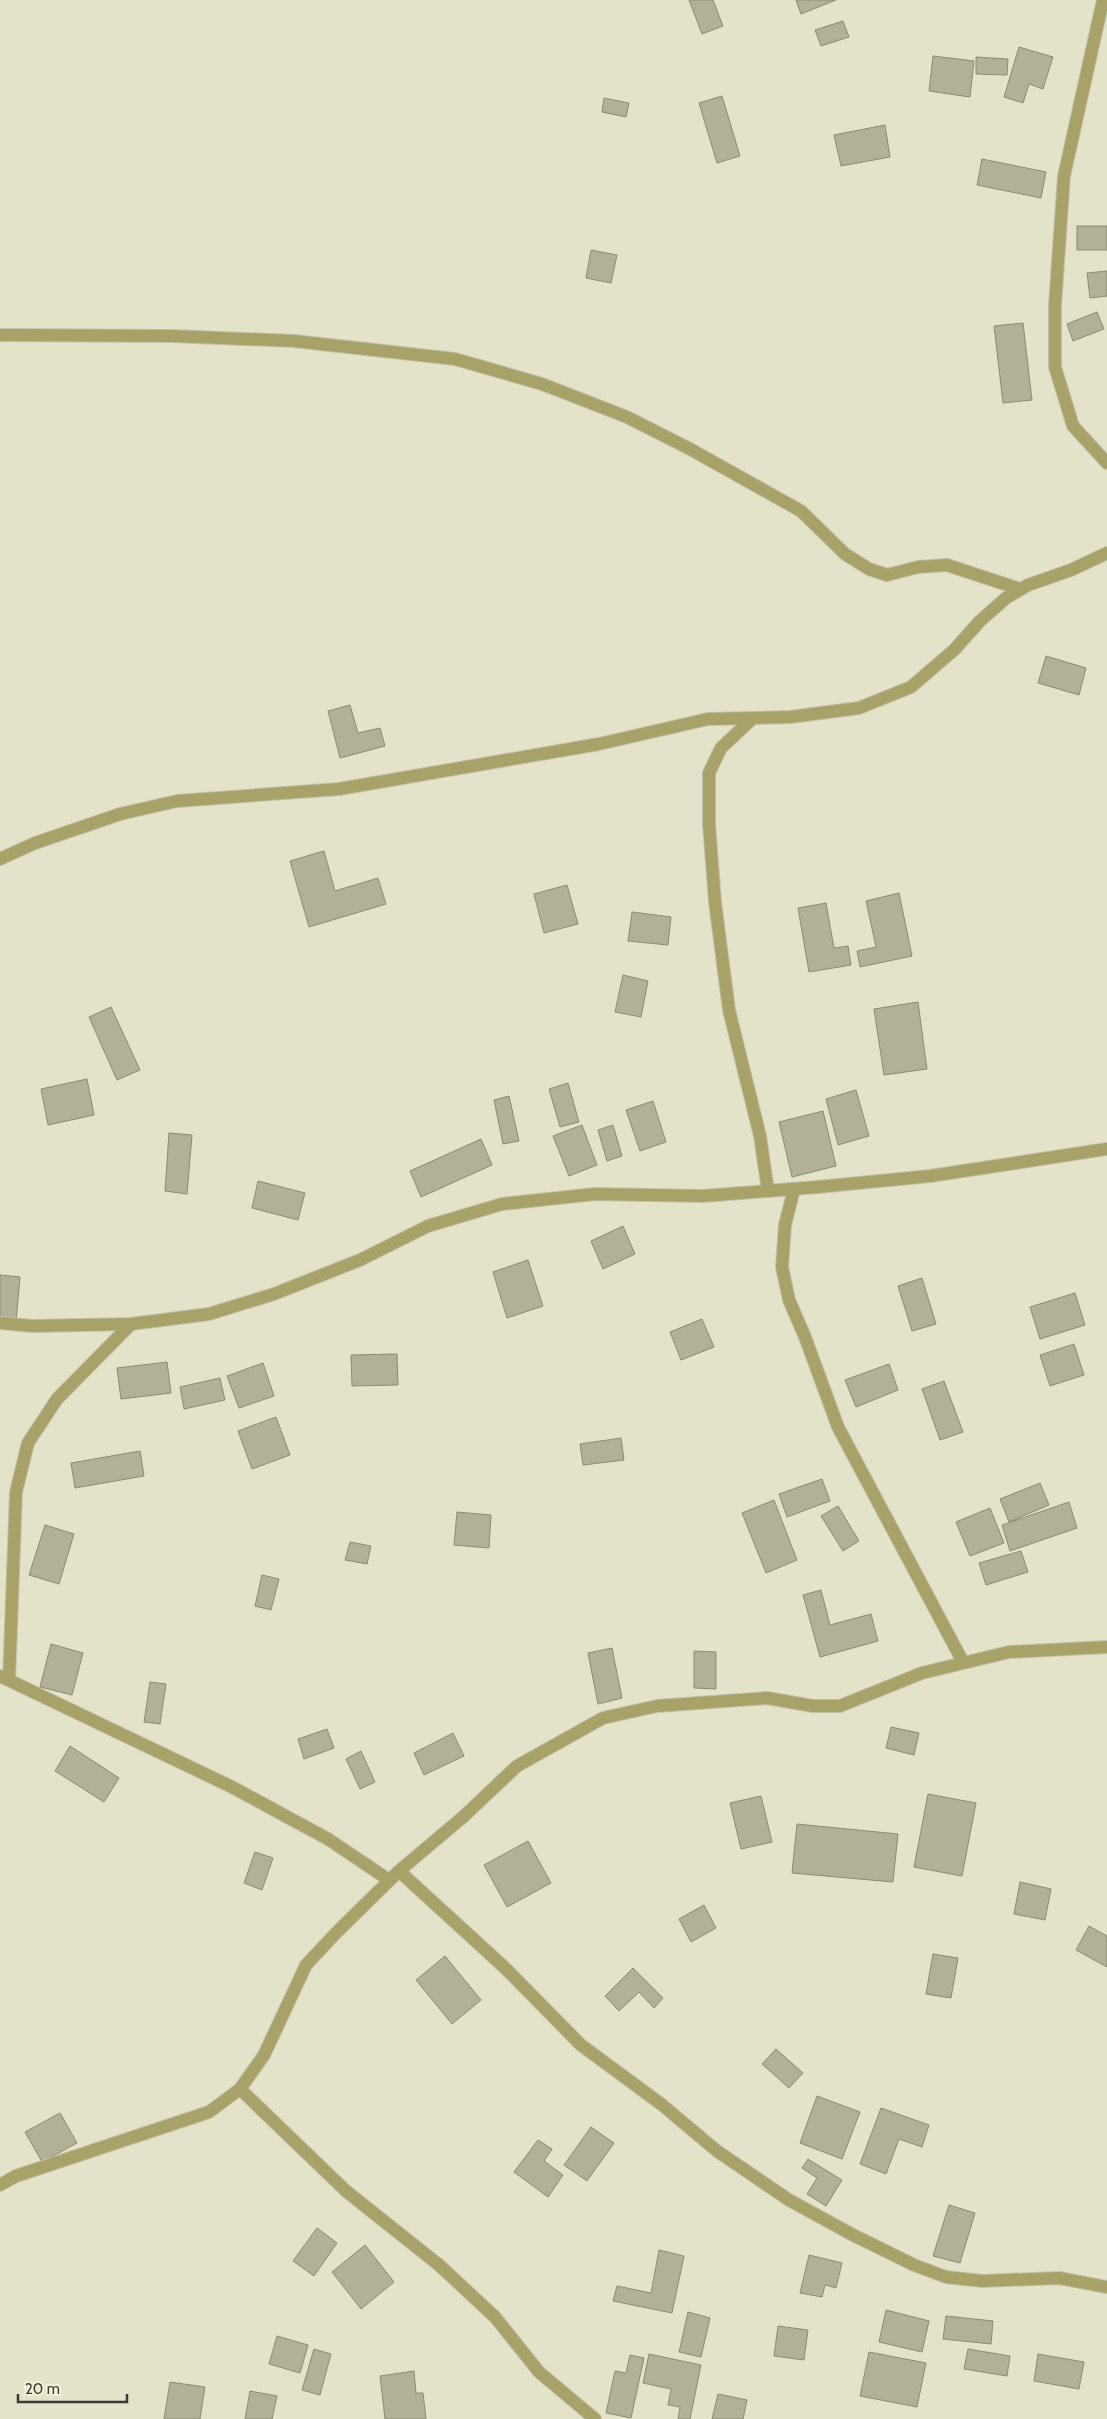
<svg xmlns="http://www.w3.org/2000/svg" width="1107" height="2419" viewBox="0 0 1107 2419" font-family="Cabin,sans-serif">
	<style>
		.building { fill: #b2b198; stroke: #8c8b72 }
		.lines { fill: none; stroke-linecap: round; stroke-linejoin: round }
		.minor-casing { stroke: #c2c0aa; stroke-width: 14 }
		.minor { stroke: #a6a268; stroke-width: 12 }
	</style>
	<rect width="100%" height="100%" fill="#e4e2c8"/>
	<g class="building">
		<polygon points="689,0 713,0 723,26 702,34"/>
		<polygon points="796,0 836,0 801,14"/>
		<polygon points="843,21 849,37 821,46 815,30"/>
		<polygon points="1019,47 1053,57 1043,89 1029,84 1023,103 1004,97"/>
		<polygon points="933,56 974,61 970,97 929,91"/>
		<polygon points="976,57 1008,59 1007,75 976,74"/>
		<polygon points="722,96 740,156 717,163 699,103"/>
		<polygon points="604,98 629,103 626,117 602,112"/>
		<polygon points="885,125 890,157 841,166 834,135"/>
		<polygon points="982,159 1046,172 1041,198 977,185"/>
		<rect x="1077" y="226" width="30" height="24"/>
		<polygon points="591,250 617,255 611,283 586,278"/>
		<polygon points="1107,271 1107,296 1090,298 1087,273"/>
		<polygon points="1097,312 1104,329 1073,341 1067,324"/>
		<polygon points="1023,323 1032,400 1003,403 994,326"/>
		<polygon points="1046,656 1086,668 1079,695 1038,683"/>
		<polygon points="350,705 358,733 380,728 385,746 340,758 328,711"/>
		<polygon points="324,851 335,891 378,878 386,904 309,927 290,861"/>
		<polygon points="567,885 578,924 544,933 534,894"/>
		<polygon points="899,893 912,956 860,967 857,951 876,947 866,901"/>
		<polygon points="826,903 834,948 848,946 851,965 809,972 798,908"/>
		<polygon points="632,912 671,917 668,945 628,941"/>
		<polygon points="623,975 648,981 641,1017 615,1012"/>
		<polygon points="918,1002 927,1069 884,1075 874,1009"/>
		<polygon points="111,1007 140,1070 117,1080 89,1017"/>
		<polygon points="87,1079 94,1115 48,1125 41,1089"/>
		<polygon points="568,1083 579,1122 560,1127 549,1089"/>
		<polygon points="856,1090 869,1136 838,1145 826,1099"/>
		<polygon points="509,1096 519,1141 503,1144 494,1100"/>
		<polygon points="653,1101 666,1142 640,1151 626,1110"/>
		<polygon points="823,1111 836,1166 792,1177 779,1122"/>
		<polygon points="582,1125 597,1165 569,1176 553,1136"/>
		<polygon points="613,1125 622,1156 607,1161 598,1130"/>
		<polygon points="169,1133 192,1135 187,1194 165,1191"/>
		<polygon points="481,1139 492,1165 421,1197 410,1171"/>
		<polygon points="258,1181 305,1193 298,1220 252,1208"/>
		<polygon points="623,1226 635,1254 603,1269 591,1241"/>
		<polygon points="528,1260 543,1306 507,1318 493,1272"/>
		<polygon points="0,1275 20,1277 16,1322 0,1320"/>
		<polygon points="922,1278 936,1324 912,1331 898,1286"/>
		<polygon points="1075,1293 1085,1325 1040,1339 1030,1307"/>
		<polygon points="702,1319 714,1347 681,1360 670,1332"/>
		<polygon points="1074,1344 1084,1375 1050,1386 1040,1355"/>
		<polygon points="397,1354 398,1385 352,1386 351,1355"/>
		<polygon points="167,1362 171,1393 121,1399 117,1368"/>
		<polygon points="263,1363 274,1396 239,1408 227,1376"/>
		<polygon points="889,1364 898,1390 856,1407 845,1380"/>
		<polygon points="220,1378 225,1400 184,1409 180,1387"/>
		<polygon points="944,1381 963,1432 940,1440 922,1389"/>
		<polygon points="276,1417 290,1455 252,1469 238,1431"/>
		<polygon points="621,1438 624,1460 583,1465 580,1444"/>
		<polygon points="140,1451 144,1476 75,1488 71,1463"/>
		<polygon points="822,1479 830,1501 787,1517 779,1494"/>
		<polygon points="1040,1483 1049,1505 1009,1522 1000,1499"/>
		<polygon points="774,1500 797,1560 766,1573 742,1513"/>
		<polygon points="1069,1502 1077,1528 1010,1551 1002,1525"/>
		<polygon points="838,1506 859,1541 843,1551 821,1516"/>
		<polygon points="990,1508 1004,1543 970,1556 956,1522"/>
		<polygon points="457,1512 491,1515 489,1548 454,1545"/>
		<polygon points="45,1525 74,1534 59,1584 29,1575"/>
		<polygon points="350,1542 371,1546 367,1564 345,1560"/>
		<polygon points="1021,1551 1028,1572 986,1585 979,1563"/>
		<polygon points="262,1575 279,1579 271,1610 255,1606"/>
		<polygon points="821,1590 830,1625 871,1614 878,1641 820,1657 803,1595"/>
		<polygon points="51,1644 83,1653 72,1695 40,1687"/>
		<polygon points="612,1648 622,1698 598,1704 588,1653"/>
		<polygon points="694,1651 716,1652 716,1689 694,1688"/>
		<polygon points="150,1682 166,1684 160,1724 144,1722"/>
		<polygon points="891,1727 919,1733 914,1755 886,1748"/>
		<polygon points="327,1729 334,1748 304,1759 298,1739"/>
		<polygon points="453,1733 464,1756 424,1775 414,1753"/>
		<polygon points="70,1746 119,1778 104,1802 55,1771"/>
		<polygon points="361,1751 375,1782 360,1789 346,1759"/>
		<polygon points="928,1794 976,1803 962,1876 914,1867"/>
		<polygon points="761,1796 772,1842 741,1849 730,1803"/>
		<polygon points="797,1824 898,1834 893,1882 792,1873"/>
		<polygon points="528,1841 551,1883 507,1907 484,1865"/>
		<polygon points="255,1852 273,1858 262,1890 244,1883"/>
		<polygon points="1020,1882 1051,1889 1045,1920 1014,1914"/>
		<polygon points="704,1905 716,1928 691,1942 679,1919"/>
		<polygon points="1089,1926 1107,1936 1107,1967 1076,1950"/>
		<polygon points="933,1954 958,1958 951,1998 926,1994"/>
		<polygon points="445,1956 481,2000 452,2024 416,1980"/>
		<polygon points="633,1968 663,1998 654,2008 639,1992 619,2011 605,1996"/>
		<polygon points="776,2049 803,2073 789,2088 762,2064"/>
		<polygon points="817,2096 860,2112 842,2159 800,2143"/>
		<polygon points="881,2108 929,2125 922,2147 899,2139 886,2174 860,2164"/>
		<polygon points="60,2113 77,2143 42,2162 25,2132"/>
		<polygon points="591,2127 614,2143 587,2181 564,2165"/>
		<polygon points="538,2140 552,2149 544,2161 563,2175 548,2197 514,2172"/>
		<polygon points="808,2159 842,2180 826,2206 807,2194 817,2178 802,2168"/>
		<polygon points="949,2205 975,2213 960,2263 933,2256"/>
		<polygon points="317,2228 337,2243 314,2276 293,2261"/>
		<polygon points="365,2245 394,2282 361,2309 332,2272"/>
		<polygon points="659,2250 684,2256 672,2313 613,2301 617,2286 651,2293"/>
		<polygon points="809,2255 842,2263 836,2288 825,2285 822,2297 800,2293"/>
		<polygon points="886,2310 929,2321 922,2352 879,2342"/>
		<polygon points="688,2312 710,2318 701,2357 679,2352"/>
		<polygon points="946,2316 993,2321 991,2344 943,2339"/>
		<polygon points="778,2326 808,2330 804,2360 774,2356"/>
		<polygon points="277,2336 308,2345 300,2373 269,2364"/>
		<polygon points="314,2349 331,2354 320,2395 302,2390"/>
		<polygon points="968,2349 1010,2356 1007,2376 964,2369"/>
		<polygon points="869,2352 926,2363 917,2407 860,2396"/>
		<polygon points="649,2354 701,2365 690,2419 678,2419 680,2407 668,2405 671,2389 643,2383"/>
		<polygon points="1038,2354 1084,2362 1079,2389 1034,2381"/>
		<polygon points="630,2355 644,2358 631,2418 606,2413 615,2371 626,2373"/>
		<polygon points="414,2371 416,2393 423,2393 426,2419 385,2419 380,2376"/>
		<polygon points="170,2382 205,2387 200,2419 164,2419"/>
		<polygon points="250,2391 277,2396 272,2419 245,2419"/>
		<polygon points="718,2394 747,2400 743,2419 712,2419"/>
	</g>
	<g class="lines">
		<g class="minor-casing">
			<g id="minor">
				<polyline points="1103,0 1064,176 1055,305 1055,367 1073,426 1107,463"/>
				<polyline points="0,335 172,336 294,341 455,359 542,384 627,417 690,449 801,511 845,554 869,569 887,575 918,567 947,565 1020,589"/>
				<polyline points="753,718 721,748 709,773 709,824 715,902 729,1010 760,1136 768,1191"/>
				<polyline points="0,859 35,843 120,814 177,801 339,789 599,744 708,719 790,717 859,708 911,687 954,650 980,621 1006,598 1028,585 1071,570 1107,553"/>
				<polyline points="794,1189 785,1225 782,1267 789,1300 805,1337 838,1427 963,1662"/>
				<polyline points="0,1323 32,1326 131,1324 209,1314 274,1294 360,1260 428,1226 502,1204 595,1194 703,1196 818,1187 930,1176 1107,1149"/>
				<polyline points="0,1676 232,1787 328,1839 389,1880"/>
				<polyline points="9,1680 16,1492 28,1443 57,1399 131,1324"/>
				<polyline points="399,1871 504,1967 581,2045 661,2104 717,2151 789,2200 853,2235 914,2265 946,2277 982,2281 1059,2278 1107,2287"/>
				<polyline points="240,2089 346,2191 439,2265 495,2317 539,2372 595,2419"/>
				<polyline points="0,2185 16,2176 209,2112 240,2089 264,2055 306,1965 336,1933 399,1871 463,1817 517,1766 603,1718 657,1706 767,1698 813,1706 840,1706 922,1673 1009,1652 1107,1647"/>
			</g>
		</g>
		<use href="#minor" class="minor"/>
	</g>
	<path d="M18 2394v8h109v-8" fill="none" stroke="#3b3a30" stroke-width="2.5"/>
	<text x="25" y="2394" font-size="15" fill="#3b3a30" stroke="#f1f0d5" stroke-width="4" paint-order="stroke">20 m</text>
</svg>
